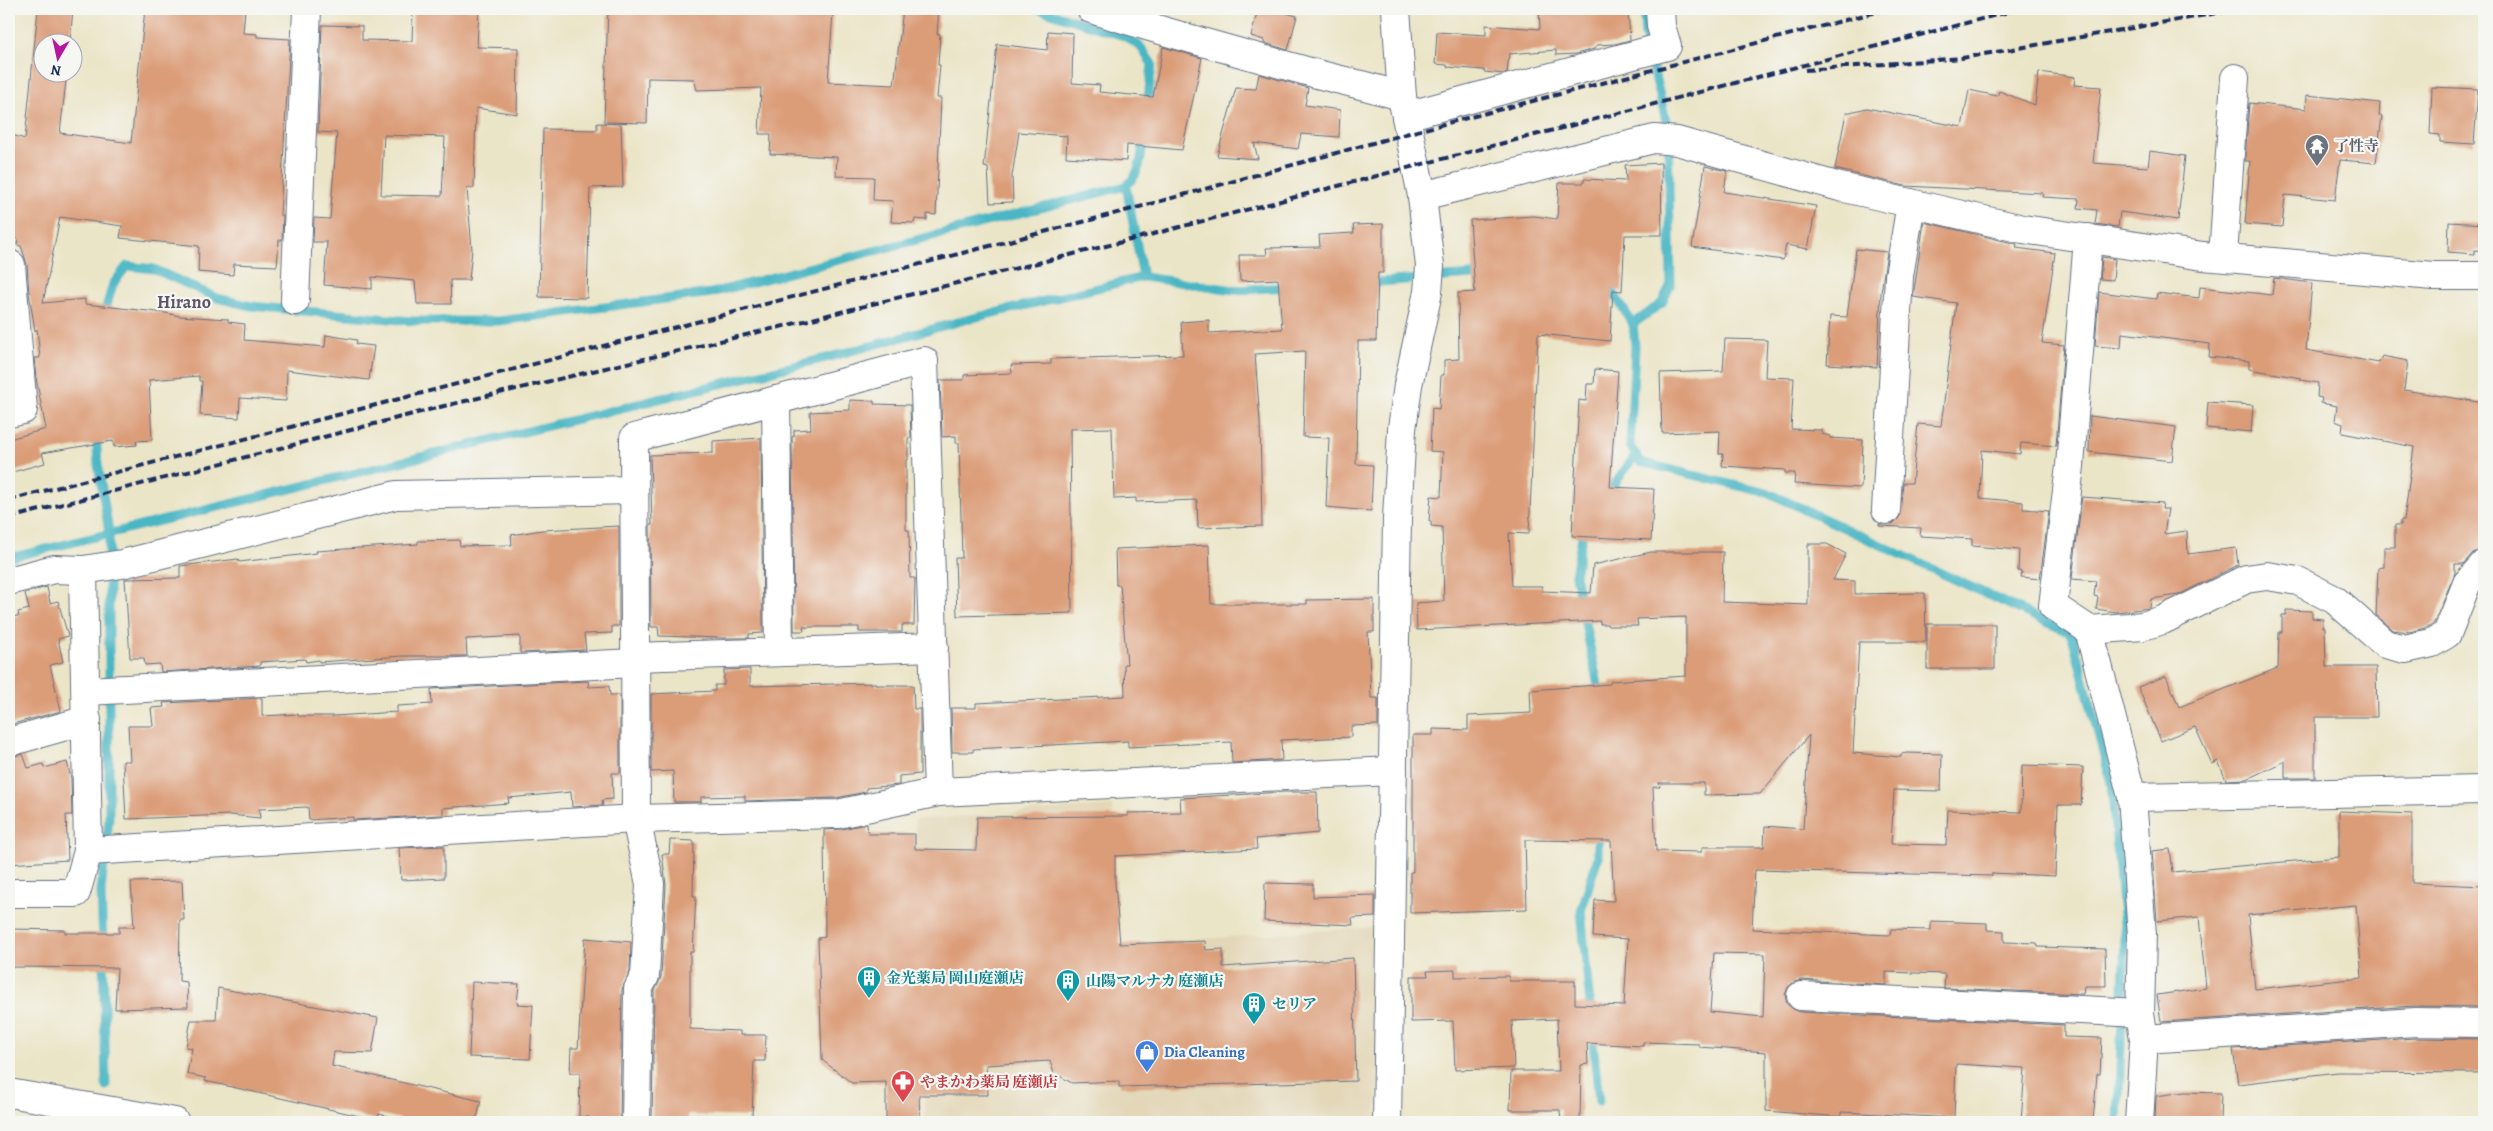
<svg xmlns="http://www.w3.org/2000/svg" width="2493" height="1131" viewBox="0 0 2493 1131" font-family="Alegreya,'Noto Serif JP',serif">
	<style>
		.built { fill: #e3d7b8 }
		.lines { fill: none; stroke-linecap: round; stroke-linejoin: round }
		.stream { stroke: #49b6c4; stroke-width: 9 }
		.building { fill: #db9c78; fill-rule: evenodd }
		.street-casing { stroke: #646f83; stroke-width: 30 }
		.secondary-casing { stroke: #646f83; stroke-width: 30 }
		.street { stroke: #fff; stroke-width: 28 }
		.secondary { stroke: #fff; stroke-width: 28 }
		.rail { stroke: #1b2f5e; stroke-width: 4; stroke-dasharray: 8 4; stroke-linecap: butt }
		.labels { text-anchor: middle; stroke-width: 4.5; stroke-linejoin: round; paint-order: stroke }
		.worship-label { font-size: 15px; font-weight: bold; fill: #5b616d; stroke: #f6f6f2; text-anchor: start }
		.culture-label { font-size: 15px; font-weight: bold; fill: #0d838f; stroke: #f6f6f2; text-anchor: start }
		.shop-label { font-size: 15px; font-weight: bold; fill: #366cbe; stroke: #f6f6f2; text-anchor: start }
		.health-label { font-size: 15px; font-weight: bold; fill: #be3a42; stroke: #f6f6f2; text-anchor: start }
		.quarter-label { font-size: 18px; font-weight: bold; fill: #5e5567; stroke: #f6f6f2 }
	</style>
	<rect width="100%" height="100%" fill="#f6f6f2"/>
	<filter id="ink" filterUnits="userSpaceOnUse"><feTurbulence type="fractalNoise" baseFrequency=".02" numOctaves="2"/><feDisplacementMap in="SourceGraphic" scale="10" xChannelSelector="R" yChannelSelector="G"/><feConvolveMatrix kernelMatrix="1 2 1 2 8 2 1 2 1" color-interpolation-filters="sRGB"/></filter>
	<filter id="wash" filterUnits="userSpaceOnUse"><feTurbulence type="fractalNoise" baseFrequency=".0096" numOctaves="4" result="noise"/><feDisplacementMap in="SourceGraphic" scale="20" xChannelSelector="R" yChannelSelector="G"/><feGaussianBlur stdDeviation="1.12" result="paint"/><feColorMatrix in="noise" values="0 0 0 0 0 0 0 0 0 0 0 0 0 0 0 0 0 1.4 0 .05"/><feComposite in="paint" operator="in"/></filter>
	<g filter="url(#wash)">
		<rect width="100%" height="100%" fill="#ebe5c8"/>
		<polygon class="built" points="1112,806 1120,944 1379,927 1377,1122 925,1122 915,820"/>
		<g class="lines">
			<g class="stream">
				<polyline points="1038,9 1124,36 1140,46 1152,64 1147,108"/>
				<path d="M 1144,135 C 1141,155 1142,173 1126,186 L 1143,277 L 1234,290 L 1290,287"/>
				<polyline points="1366,283 1485,274"/>
				<polyline points="1607,283 1633,324 1635,346 1630,446 1640,462 1771,494 2068,632 2072,636 2083,636"/>
				<polyline points="103,318 113,284 127,266 154,269 217,298 251,306 411,321 499,321 711,293 1126,186"/>
				<polyline points="1633,324 1662,303 1671,284 1668,129 1645,35 1644,9"/>
				<polyline points="96,433 98,464 109,532 109,818 101,891 103,943"/>
				<polyline points="1607,495 1636,454"/>
				<polyline points="1586,527 1583,531 1575,575 1600,695"/>
				<polyline points="9,558 826,358 965,320 1143,277"/>
				<polyline points="2072,636 2111,782 2125,937 2118,1122"/>
				<polyline points="103,956 106,1086"/>
				<polyline points="1591,1016 1581,911 1598,857 1598,830"/>
				<polyline points="1592,1032 1599,1101"/>
			</g>
		</g>
		<g id="blocks">
			<g class="building">
				<polygon points="38,9 73,9 70,42 42,42 42,72 67,72 60,133 131,143 145,9 245,9 243,33 257,34 257,37 290,39 280,215 283,215 282,240 279,240 277,266 234,264 233,275 198,272 199,246 120,238 122,226 60,217 43,303 85,299 85,304 166,313 179,316 228,319 228,322 245,324 244,340 325,347 326,335 357,340 356,344 374,346 369,380 287,370 286,401 240,398 239,418 200,415 202,381 199,381 199,376 149,380 152,440 136,441 137,445 114,447 113,441 42,453 45,463 9,473 9,439 46,429 36,378 34,358 40,358 37,329 35,331 29,293 27,264 21,246 17,245 18,239 9,237 9,134 25,139"/>
				<path d="M 413,9 L 479,9 L 477,47 L 518,48 L 517,114 L 476,108 L 474,188 L 467,188 L 472,250 L 469,280 L 450,280 L 451,304 L 417,304 L 415,281 L 372,277 L 372,289 L 324,285 L 327,242 L 313,242 L 314,218 L 330,219 L 337,133 L 318,132 L 322,25 L 362,26 L 362,40 L 412,41 ZM 384,135 L 445,137 L 442,196 L 381,195 Z"/>
				<polygon points="608,9 814,9 814,11 833,12 828,82 894,85 903,9 939,9 937,34 940,34 938,65 940,65 937,98 941,98 936,215 927,214 927,220 915,219 914,223 891,222 893,201 873,200 874,177 836,176 837,157 770,154 771,134 759,134 761,88 697,90 694,79 648,78 647,123 604,122"/>
				<polygon points="1258,9 1271,9 1297,16 1288,50 1264,43 1264,40 1251,36"/>
				<polygon points="1539,9 1628,9 1630,40 1615,44 1597,45 1594,49 1576,54 1556,55 1556,50 1509,54 1507,73 1504,74 1484,72 1484,70 1447,67 1447,65 1435,64 1437,32 1486,35 1486,25 1540,29"/>
				<polygon points="1048,31 1073,33 1072,83 1100,85 1099,92 1153,97 1163,47 1202,58 1182,150 1127,145 1126,161 1066,157 1067,136 1019,132 1012,176 1013,202 990,203 988,168 984,167 997,44 1047,50"/>
				<polygon points="2039,72 2075,77 2074,85 2101,87 2093,163 2148,167 2150,151 2185,156 2178,220 2120,212 2118,227 2095,224 2097,210 2078,208 2079,199 2042,197 2043,193 1905,186 1835,169 1846,113 1867,108 1962,127 1969,90 1997,96 1999,91 2035,105"/>
				<polygon points="1259,74 1308,88 1305,105 1340,110 1339,137 1301,134 1298,149 1254,143 1258,159 1217,156 1236,88 1256,89"/>
				<polygon points="2432,87 2478,89 2474,144 2440,142 2440,135 2430,134"/>
				<polygon points="2307,95 2380,103 2379,116 2382,116 2376,163 2340,160 2335,200 2285,195 2282,227 2245,224 2250,161 2245,161 2249,103 2306,109"/>
				<polygon points="597,123 621,124 623,187 590,188 587,298 539,297 543,129 597,130"/>
				<path d="M 1661,163 L 1662,235 L 1625,235 L 1622,291 L 1613,290 L 1610,341 L 1538,334 L 1529,534 L 1509,533 L 1512,586 L 1542,586 L 1542,591 L 1591,593 L 1593,565 L 1651,552 L 1723,552 L 1722,602 L 1808,605 L 1808,544 L 1827,544 L 1846,554 L 1833,580 L 1855,581 L 1855,594 L 1925,593 L 1926,642 L 1859,642 L 1853,753 L 1901,757 L 1901,754 L 1907,753 L 1942,754 L 1941,791 L 1894,790 L 1891,844 L 1946,845 L 1948,810 L 2021,812 L 2022,765 L 2083,767 L 2081,805 L 2058,805 L 2055,876 L 1992,873 L 1992,876 L 1755,870 L 1752,929 L 1890,935 L 1891,929 L 1931,930 L 1931,921 L 1987,923 L 1987,930 L 2004,931 L 2004,942 L 2037,943 L 2038,947 L 2105,949 L 2106,986 L 2084,986 L 2083,994 L 1944,988 L 1945,974 L 1886,972 L 1886,985 L 1801,980 L 1794,982 L 1788,987 L 1785,995 L 1787,1004 L 1793,1009 L 1800,1012 L 2064,1025 L 2064,1037 L 2102,1038 L 2100,1074 L 2097,1074 L 2093,1122 L 2021,1122 L 2025,1068 L 1956,1064 L 1954,1118 L 1841,1112 L 1841,1117 L 1766,1111 L 1766,1052 L 1699,1047 L 1699,1044 L 1643,1042 L 1643,1046 L 1587,1043 L 1588,1064 L 1581,1065 L 1580,1122 L 1561,1122 L 1560,1110 L 1510,1110 L 1511,1071 L 1559,1071 L 1557,1019 L 1512,1021 L 1514,1068 L 1455,1070 L 1453,1021 L 1411,1022 L 1411,976 L 1428,976 L 1427,971 L 1455,970 L 1455,977 L 1509,976 L 1509,981 L 1575,981 L 1575,1004 L 1624,1006 L 1628,939 L 1593,937 L 1595,900 L 1614,901 L 1611,841 L 1525,840 L 1527,909 L 1410,913 L 1410,872 L 1413,872 L 1413,735 L 1433,735 L 1433,729 L 1468,730 L 1468,716 L 1531,713 L 1530,690 L 1610,684 L 1611,681 L 1686,676 L 1686,617 L 1637,619 L 1638,626 L 1608,626 L 1607,624 L 1600,624 L 1600,621 L 1417,630 L 1416,603 L 1444,601 L 1442,527 L 1431,526 L 1431,521 L 1429,521 L 1431,496 L 1441,497 L 1443,452 L 1430,451 L 1432,408 L 1439,409 L 1441,375 L 1444,375 L 1444,360 L 1459,359 L 1458,293 L 1475,292 L 1470,220 L 1534,216 L 1557,219 L 1559,183 L 1584,183 L 1584,179 L 1626,181 L 1625,165 ZM 1809,735 L 1803,829 L 1765,826 L 1764,847 L 1702,847 L 1702,852 L 1656,851 L 1653,787 L 1660,787 L 1659,783 L 1704,783 L 1704,795 L 1760,794 ZM 1714,953 L 1765,954 L 1763,1017 L 1710,1012 Z"/>
				<polygon points="1705,166 1727,171 1724,192 1816,206 1808,249 1786,245 1783,260 1692,247"/>
				<polygon points="1924,222 2017,244 2016,248 2055,253 2042,343 2064,345 2056,446 2021,443 2020,454 1982,450 1980,498 2023,502 2023,509 2049,511 2040,579 2021,577 2022,572 2018,571 2019,550 1972,546 1972,539 1920,536 1921,528 1879,526 1879,524 1893,524 1899,518 1903,483 1912,483 1918,424 1941,426 1956,303 1913,297"/>
				<polygon points="2449,222 2484,224 2484,251 2475,250 2475,254 2448,252"/>
				<polygon points="1383,224 1383,273 1378,273 1376,341 1358,341 1356,464 1373,465 1371,511 1326,507 1329,438 1303,437 1305,351 1255,354 1260,422 1262,526 1198,528 1197,500 1136,502 1136,498 1114,499 1112,428 1070,429 1072,613 957,616 955,558 962,558 959,443 956,443 956,436 942,437 940,380 964,380 964,375 1012,373 1011,365 1051,364 1051,359 1183,355 1181,322 1209,320 1209,333 1282,329 1278,279 1240,281 1239,255 1267,255 1266,248 1320,247 1319,235 1354,233 1353,225"/>
				<polygon points="1856,249 1887,252 1881,293 1877,367 1827,364 1830,316 1847,317"/>
				<polygon points="2102,257 2115,259 2113,280 2100,279"/>
				<polygon points="2274,278 2312,283 2306,350 2379,363 2382,356 2408,361 2404,390 2484,403 2484,549 2473,553 2463,564 2455,564 2455,573 2434,623 2426,628 2409,632 2392,630 2376,615 2378,568 2384,567 2384,547 2395,547 2395,525 2401,525 2401,520 2404,520 2414,447 2342,433 2343,424 2335,421 2337,406 2321,403 2322,398 2317,397 2318,383 2301,380 2301,378 2249,369 2249,361 2209,357 2210,344 2122,333 2121,348 2095,346 2099,292 2156,299 2157,293 2199,298 2200,287 2272,295"/>
				<polygon points="1725,339 1767,340 1765,377 1794,378 1791,429 1822,430 1822,434 1830,436 1830,438 1863,440 1861,488 1794,484 1795,473 1785,473 1785,470 1722,466 1723,454 1719,454 1720,431 1662,433 1660,373 1723,371"/>
				<polygon points="1595,369 1618,371 1610,487 1654,489 1651,540 1572,536 1579,400 1586,401 1587,384 1594,384"/>
				<polygon points="850,400 874,401 874,404 910,405 911,438 908,438 908,460 906,460 906,530 909,530 910,578 915,578 914,625 902,625 902,632 859,632 859,627 803,627 804,631 794,631 792,437 794,436 794,430 811,429 810,412 850,410"/>
				<polygon points="2208,402 2253,405 2251,432 2206,428"/>
				<polygon points="2090,416 2176,427 2172,461 2089,452"/>
				<polygon points="761,438 763,633 749,634 749,638 722,638 659,636 658,627 651,627 650,525 652,525 650,455 713,453 713,441"/>
				<polygon points="2082,497 2163,503 2162,509 2168,509 2164,534 2187,531 2188,554 2236,548 2238,565 2178,595 2151,599 2150,608 2116,612 2096,609 2098,597 2094,596 2096,581 2072,579"/>
				<polygon points="619,526 619,626 612,626 612,633 584,634 586,650 520,653 520,636 466,639 467,656 402,656 319,662 319,660 306,662 305,659 260,662 260,666 161,672 160,664 145,665 144,658 130,658 125,579 180,578 180,566 238,559 239,562 317,553 316,551 418,544 418,541 459,540 460,546 512,545 511,535 542,530"/>
				<polygon points="1209,545 1211,604 1307,604 1307,600 1374,599 1374,632 1368,632 1371,698 1378,698 1378,725 1351,726 1351,737 1281,740 1282,760 1232,763 1231,742 1128,747 1128,741 973,749 973,752 952,752 951,708 976,708 976,703 1125,696 1124,664 1127,664 1120,585 1116,585 1115,549"/>
				<polygon points="47,587 50,603 58,601 68,636 58,639 63,662 50,665 61,711 9,725 9,617 19,616 18,612 29,609 25,593"/>
				<polygon points="2286,610 2312,611 2312,618 2323,619 2323,627 2325,627 2326,667 2376,667 2377,717 2315,717 2315,778 2285,778 2285,761 2247,779 2226,780 2218,761 2212,764 2195,727 2161,741 2138,687 2166,676 2179,707 2278,668 2279,632 2282,632 2282,615 2286,615"/>
				<rect x="1927" y="624" width="68" height="45"/>
				<polygon points="750,669 750,686 876,683 876,685 913,685 914,709 920,709 920,774 899,776 899,785 866,788 866,792 836,798 745,801 745,796 701,797 701,802 674,802 673,771 651,772 651,694 715,691 715,685 724,685 724,670"/>
				<polygon points="588,681 589,687 609,686 610,695 620,695 620,773 612,773 613,799 602,800 603,805 572,807 571,792 508,798 509,803 443,808 443,815 353,820 353,817 309,820 308,807 259,809 260,818 230,815 126,819 123,761 130,761 128,726 153,726 151,708 164,707 163,703 262,698 262,716 298,714 298,716 334,716 397,712 397,706 432,704 431,689"/>
				<polygon points="23,754 28,768 43,764 44,768 67,762 71,778 72,815 66,815 68,860 9,864 9,757"/>
				<polygon points="1284,792 1317,792 1318,833 1256,839 1257,849 1115,856 1115,883 1120,944 1205,941 1206,950 1223,949 1223,967 1353,958 1356,1081 1119,1087 1119,1081 1072,1083 1054,1073 1050,1061 986,1065 988,1095 919,1095 920,1118 886,1119 886,1082 852,1083 822,1060 818,938 825,937 824,830 841,829 867,824 868,834 915,834 915,849 976,850 977,817 1128,816 1128,813 1181,812 1180,798"/>
				<path d="M 2339,811 L 2412,814 L 2412,883 L 2484,886 L 2484,1007 L 2415,1006 L 2161,1022 L 2157,995 L 2206,988 L 2199,917 L 2157,921 L 2152,851 L 2170,849 L 2173,872 L 2339,857 ZM 2356,905 L 2362,978 L 2255,989 L 2248,915 Z"/>
				<polygon points="670,840 694,841 693,896 696,896 693,952 690,952 690,1029 740,1031 740,1035 766,1035 765,1061 754,1061 752,1117 688,1115 688,1122 652,1122 654,993 661,977 666,885 662,854 669,854"/>
				<polygon points="444,846 444,878 401,880 399,848"/>
				<polygon points="182,881 184,920 180,920 179,981 187,982 188,1007 115,1009 117,968 9,967 9,929 65,930 65,933 119,933 119,927 134,927 131,882"/>
				<polygon points="1265,883 1313,884 1313,897 1375,895 1375,917 1352,918 1353,925 1264,921"/>
				<polygon points="585,938 631,942 630,972 622,989 620,1122 588,1122 589,1117 579,1117 580,1073 570,1073 571,1048 578,1048"/>
				<polygon points="472,982 519,984 517,1004 533,1005 530,1059 469,1057"/>
				<polygon points="218,988 378,1018 372,1053 334,1052 332,1066 481,1101 476,1122 413,1122 379,1114 377,1120 232,1087 205,1081 206,1078 187,1074 192,1048 186,1047 191,1020 216,1020"/>
				<polygon points="2416,1038 2484,1039 2484,1073 2338,1072 2238,1084 2233,1049"/>
				<polygon points="2185,1092 2221,1093 2220,1122 2155,1122 2156,1096"/>
			</g>
		</g>
	</g>
	<g filter="url(#ink)">
		<use href="#blocks" fill-opacity="0" stroke="#646f83" stroke-width="1"/>
		<g class="lines">
			<g class="street-casing">
				<g id="street">
					<path d="M 1091,9 C 1163,32 1237,52 1310,72 C 1341,81 1371,86 1402,97"/>
					<polyline points="1406,116 1667,46 1661,26 1660,9"/>
					<polyline points="1422,196 1654,139 1677,141 1840,187 2023,229 2203,256 2434,276 2484,276"/>
					<polyline points="2088,238 2070,466 2053,606 2089,630 2143,626 2163,620 2246,579 2267,576 2298,581 2335,600 2385,644 2405,649 2432,643 2447,634 2467,583 2484,564"/>
					<polyline points="2223,257 2235,78"/>
					<polyline points="9,264 11,265 23,410 9,413"/>
					<polyline points="295,301 307,9"/>
					<polyline points="776,400 779,652"/>
					<polyline points="1886,510 1899,276 1911,203"/>
					<polyline points="9,581 54,569 83,570 122,564 396,495 633,490"/>
					<polyline points="2089,630 2132,797 2142,935 2140,1013 2144,1039 2139,1122"/>
					<polyline points="634,657 934,647"/>
					<polyline points="86,691 634,663"/>
					<polyline points="9,742 87,720"/>
					<polyline points="2132,797 2484,790"/>
					<polyline points="88,851 636,819 838,814 938,792 1393,771"/>
					<polyline points="9,893 76,893 88,851 83,570"/>
					<polyline points="1801,996 2140,1013"/>
					<polyline points="2144,1039 2416,1022 2484,1023"/>
					<polyline points="636,1122 638,989 645,976 650,884 636,819 634,438 924,361 938,792"/>
					<polyline points="1387,1122 1397,518 1402,429 1408,385 1428,292 1430,266 1422,196 1402,97 1396,9"/>
				</g>
			</g>
			<g class="secondary-casing">
				<polyline id="secondary" points="9,1093 175,1122"/>
			</g>
			<use href="#street" class="street"/>
			<use href="#secondary" class="secondary"/>
			<g class="rail">
				<polyline points="1805,70 1962,58 2240,9"/>
				<polyline points="9,500 1121,212 1409,133 1888,9"/>
				<polyline points="9,518 444,406 788,325 1130,240 2020,9"/>
			</g>
		</g>
	</g>
	<defs>
		<g id="temple-pin" transform="scale(1.25)"><path d="M0 17L-7.5 6A9.5 9.5 0 1 1 7.5 6Z" fill="#6b7280" stroke="#f6f6f2"/><path d="M0-6L5-2H3V0L6.5 2.5H4V6H1.5V3h-3V6H-4V2.5H-6.5L-3 0V-2H-5Z" fill="#fff"/></g>
		<g id="building-pin" transform="scale(1.25)"><path d="M0 17L-7.5 6A9.5 9.5 0 1 1 7.5 6Z" fill="#0f9aa8" stroke="#f6f6f2"/><path d="M-4-6H4V6H1V3H-1V6H-4ZM-2.5-4.3h1.7v1.8h-1.7ZM.8-4.3h1.7v1.8H.8ZM-2.5-1h1.7V.8h-1.7ZM.8-1h1.7V.8H.8Z" fill="#fff"/></g>
		<g id="shop-pin" transform="scale(1.25)"><path d="M0 17L-7.5 6A9.5 9.5 0 1 1 7.5 6Z" fill="#3f7fe0" stroke="#f6f6f2"/><path d="M-5-2.5h2.3a2.7 3.5 0 0 1 5.4 0H5L5.5 6h-11ZM-1.5-2.5h3a1.5 2.3 0 0 0-3 0Z" fill="#fff"/></g>
		<g id="pharmacy-pin" transform="scale(1.25)"><path d="M0 17L-7.5 6A9.5 9.5 0 1 1 7.5 6Z" fill="#e0444e" stroke="#f6f6f2"/><path d="M-2-6h4v4h4v4h-4v4h-4v-4h-4v-4h4Z" fill="#fff"/></g>
	</defs>
	<g fill-rule="evenodd">
		<use href="#temple-pin" x="2317" y="146"/>
		<use href="#building-pin" x="869" y="978"/>
		<use href="#building-pin" x="1068" y="981"/>
		<use href="#building-pin" x="1254" y="1004"/>
		<use href="#shop-pin" x="1147" y="1052"/>
		<use href="#pharmacy-pin" x="903" y="1082"/>
	</g>
	<g class="labels">
		<g class="worship-label">
			<text x="2334" y="151">了性寺</text>
		</g>
		<g class="culture-label">
			<text x="886" y="983">金光薬局 岡山庭瀬店</text>
			<text x="1086" y="986">山陽マルナカ 庭瀬店</text>
			<text x="1272" y="1009">セリア</text>
		</g>
		<g class="shop-label">
			<text x="1164" y="1057">Dia Cleaning</text>
		</g>
		<g class="health-label">
			<text x="920" y="1087">やまかわ薬局 庭瀬店</text>
		</g>
		<g class="quarter-label">
			<text x="184" y="308">Hirano</text>
		</g>
	</g>
	<rect width="2493" height="1131" fill="none" stroke="#f6f6f2" stroke-width="30"/>
	<g transform="translate(58 58) rotate(189)"><circle r="24" fill="#f6f6f2" stroke="#9ea6b7"/>
	<path d="M0-4L9 19L0 12L-9 19Z" fill="#b5179e"/>
	<text y="-8" font-size="14" font-weight="bold" text-anchor="middle" fill="#1b2f5e">N</text>
	</g>
</svg>
